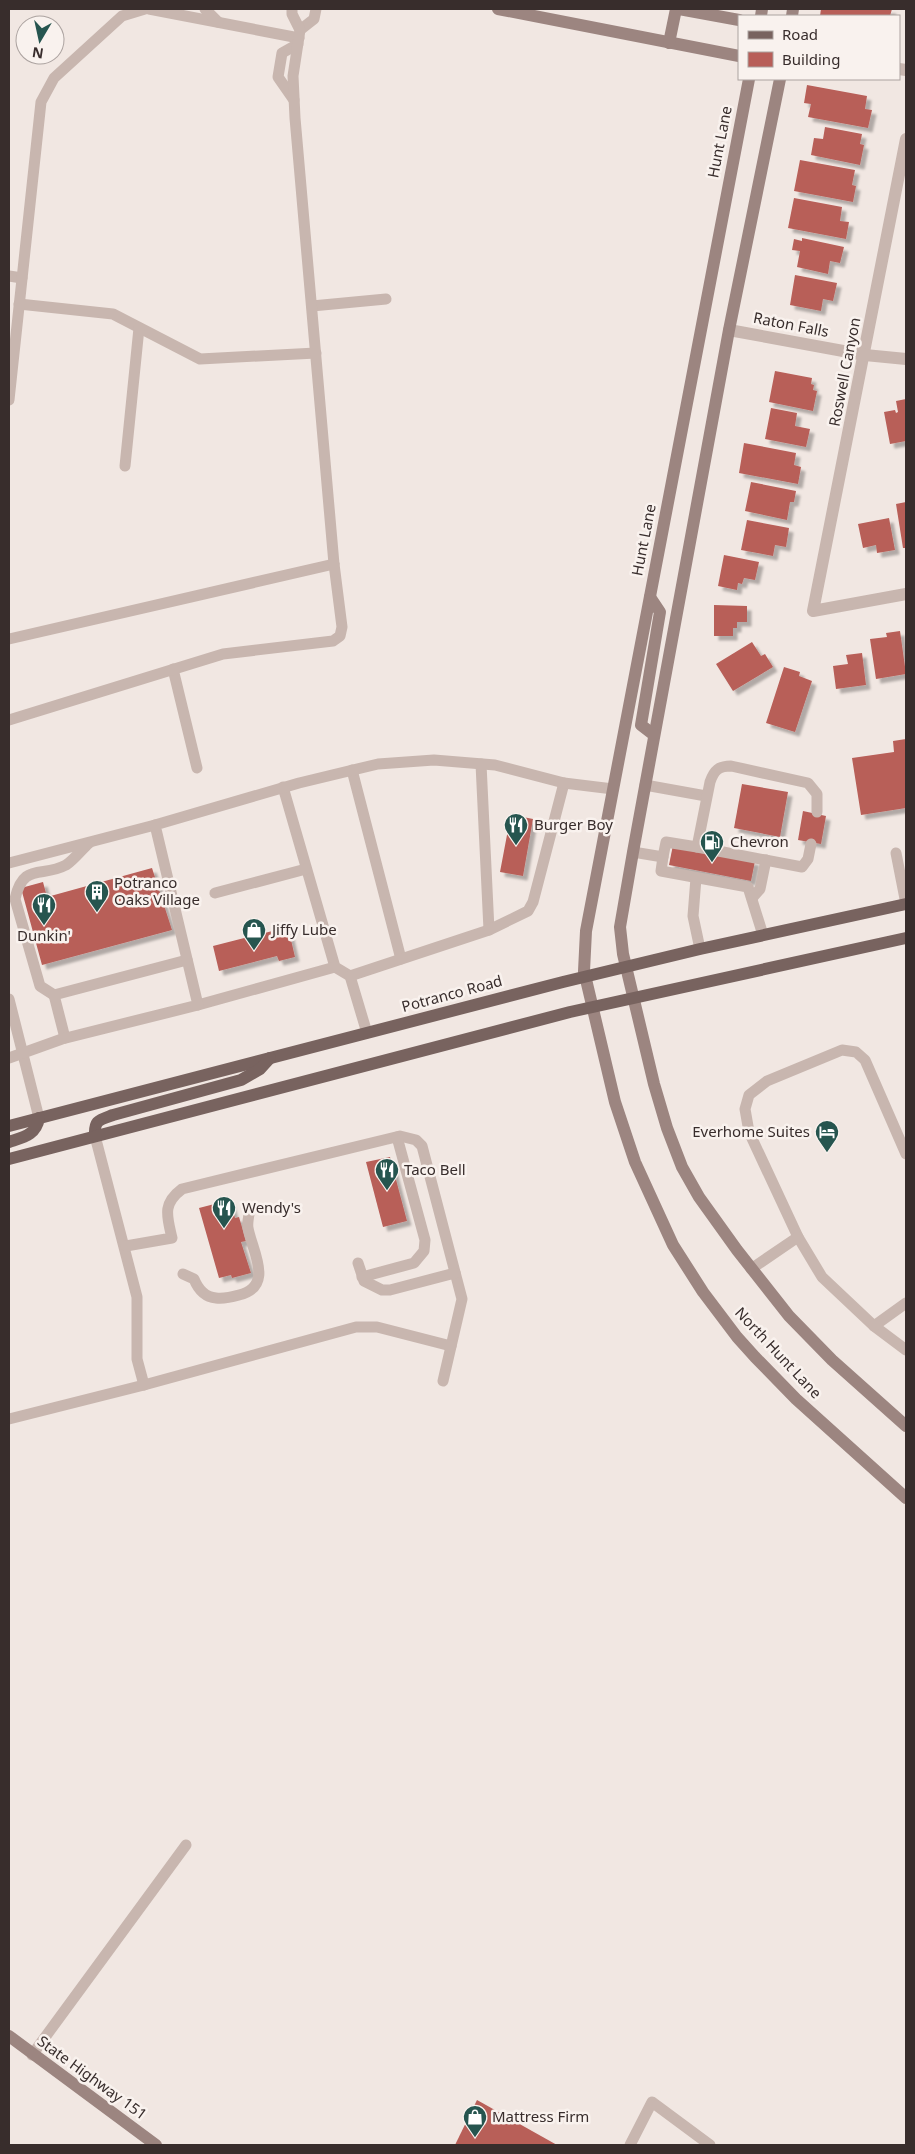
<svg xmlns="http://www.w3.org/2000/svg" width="915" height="2154" viewBox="0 0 915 2154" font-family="'Noto Sans',sans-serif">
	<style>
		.building { fill: #b85e58; filter: url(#shadow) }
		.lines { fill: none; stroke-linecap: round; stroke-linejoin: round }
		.lane { stroke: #c8b6af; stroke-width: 11 }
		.street { stroke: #c8b6af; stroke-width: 12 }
		.secondary { stroke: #9c8580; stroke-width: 12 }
		.primary { stroke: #78635f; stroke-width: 12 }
		.labels { text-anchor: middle; stroke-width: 5; stroke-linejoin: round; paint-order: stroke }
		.street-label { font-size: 15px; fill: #382d2c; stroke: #f9f2ee }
		.poi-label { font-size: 15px; fill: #382d2c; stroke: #f9f2ee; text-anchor: start }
	</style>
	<defs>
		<filter id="shadow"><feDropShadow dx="4.5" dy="4.5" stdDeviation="1" flood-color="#0004"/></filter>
	</defs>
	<rect width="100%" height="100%" fill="#f1e7e2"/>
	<g class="building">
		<polygon points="821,9 892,9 890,16 820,16"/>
		<polygon points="807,85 867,96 865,109 872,110 868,128 808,117 811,104 804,103"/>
		<polygon points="825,127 862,134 860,144 864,145 860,165 811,155 814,138 823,139"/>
		<polygon points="800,160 855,170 852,185 856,186 853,202 794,191"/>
		<polygon points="794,198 842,207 840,221 849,222 846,239 788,228"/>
		<polygon points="802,238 844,247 840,263 830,261 828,274 797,267 800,251 792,250 794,239 802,241"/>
		<polygon points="795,275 837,283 833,301 823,299 821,311 790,305"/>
		<polygon points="775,371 812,378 811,384 814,385 813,390 817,391 813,411 769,402"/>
		<polygon points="906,399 906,441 890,444 884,412 895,410 896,413 898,412 896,401"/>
		<polygon points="771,408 797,413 795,426 810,429 806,447 765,439"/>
		<polygon points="744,443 796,453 794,465 801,467 798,484 739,473"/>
		<polygon points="751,482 796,491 794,502 790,502 787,520 745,511"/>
		<polygon points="906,502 906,548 903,548 896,504"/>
		<polygon points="889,518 895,550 877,553 876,545 863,548 858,524"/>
		<polygon points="747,520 789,528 786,547 775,545 773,556 741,550"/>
		<polygon points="724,555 759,562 755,580 744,578 742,584 738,583 737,590 718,586"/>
		<polygon points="714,605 747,606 747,622 737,622 737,628 733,628 733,636 714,636"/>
		<polygon points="900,631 906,674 876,679 870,639 887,637 886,633"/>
		<polygon points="752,642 761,656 765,654 773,667 733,691 716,664"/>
		<polygon points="862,653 866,685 836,689 833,666 848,664 846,655"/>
		<polygon points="784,667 800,672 799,676 812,681 795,732 766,723"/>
		<polygon points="906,739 906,808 861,815 852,758 894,752 893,741"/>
		<polygon points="742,784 788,792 780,837 734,828"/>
		<polygon points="803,811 826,816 821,844 798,840"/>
		<polygon points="523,817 533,819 523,876 500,872 510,819 522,821"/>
		<polygon points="673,845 755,861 751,881 669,865"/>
		<polygon points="152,868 172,930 42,965 21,888 43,882 47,897"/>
		<polygon points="288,927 295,957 279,961 277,956 219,971 213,946"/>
		<polygon points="390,1157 407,1221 383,1227 366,1162"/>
		<polygon points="230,1200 235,1218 239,1217 246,1241 241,1242 251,1273 232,1278 231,1275 219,1278 199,1208"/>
		<polygon points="477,2100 557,2145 455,2145"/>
	</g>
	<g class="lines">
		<g class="lane">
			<polyline points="149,9 299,38"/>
			<polyline points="205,9 218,22"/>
			<polyline points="300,30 314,19 316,9"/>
			<polyline points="294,100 278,77 282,53 298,44"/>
			<polyline points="9,276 22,278"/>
			<polyline points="19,304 113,314 200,359 316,353"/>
			<polyline points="312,306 386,299"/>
			<polyline points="9,400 41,102 54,78 122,16 145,9"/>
			<polyline points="125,466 139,328"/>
			<polyline points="9,639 334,564"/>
			<polyline points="173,669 197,768"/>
			<polyline points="9,720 223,654 333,641 340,636 342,627 334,564 295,118 293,76 300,30 292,14 292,9"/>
			<polyline points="481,764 489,930"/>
			<polyline points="352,770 401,959"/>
			<polyline points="645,785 706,796"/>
			<polyline points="283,787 335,967 350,976 367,1033"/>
			<path d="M 811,844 L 808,859 L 802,867 L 697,847 L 710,782 C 714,770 719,766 731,766 L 808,783 L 817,794 L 817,812"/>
			<polyline points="633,852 663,857 666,842 697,847"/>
			<polyline points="896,853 906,904"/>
			<polyline points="663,857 661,871 748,887 763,935"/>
			<polyline points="9,863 155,825"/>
			<polyline points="696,878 693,916 700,949"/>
			<polyline points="215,893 306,869"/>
			<polyline points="752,898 760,889 766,860"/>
			<polyline points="350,976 489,930 528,911 533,902 564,783"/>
			<path d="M 54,995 L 40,986 L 15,899 C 23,862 42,878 66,865 C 74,860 82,849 89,843"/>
			<polyline points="9,999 39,1118"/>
			<polyline points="198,1005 335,967"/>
			<polyline points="65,1038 54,995 187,960"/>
			<polyline points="9,1058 62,1039 198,1005 155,825 299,783 378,764 434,760 495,765 564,783 613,789"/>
			<polyline points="95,1136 137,1297 137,1359 144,1385"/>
			<polyline points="906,1154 865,1060 856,1052 842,1050 767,1081 749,1095 745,1109 749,1132 798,1237 822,1277 874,1326 906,1350"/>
			<path d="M 126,1246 L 172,1238 C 167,1216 162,1204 182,1189 L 400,1136 L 416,1140 L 422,1146 L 462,1299 L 443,1381"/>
			<polyline points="358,1263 364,1281 382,1290 390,1290 455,1273"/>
			<polyline points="751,1269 798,1237"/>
			<path d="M 183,1274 L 194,1279 C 198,1289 205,1297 216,1298 C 224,1299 232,1297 239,1295 C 275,1286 252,1251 248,1228 C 247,1222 249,1215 250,1209"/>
			<polyline points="362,1277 414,1263 424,1251 425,1240 397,1137"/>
			<polyline points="874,1326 906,1303"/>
			<polyline points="9,1419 144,1385 356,1327 377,1327 451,1346"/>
			<polyline points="32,2055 186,1845"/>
			<polyline points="630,2145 652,2102 710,2145"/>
		</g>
		<g class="street">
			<polyline points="899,69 906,70"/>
			<polyline points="906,139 813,611 906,594"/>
			<polyline points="729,330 865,355 906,359"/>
		</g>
		<g class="secondary">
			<polyline points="498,9 739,56"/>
			<polyline points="679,9 739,20"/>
			<polyline points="761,16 762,9"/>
			<polyline points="792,16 793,9"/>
			<polyline points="669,43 676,9"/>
			<polyline points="749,79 586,931 584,971 615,1102 635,1162 673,1245 703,1292 737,1337 755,1357 796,1399 906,1498"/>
			<polyline points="780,79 729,330 633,852 620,927 623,954 654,1084 667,1128 682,1167 699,1197 737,1250 789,1316 832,1360 906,1426"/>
			<polyline points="650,597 660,612 641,725 654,735"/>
			<polyline points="9,2036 156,2145"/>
		</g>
		<g class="primary">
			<polyline points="9,1126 563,982 700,949 906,904"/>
			<path d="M 95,1136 C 94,1120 99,1120 113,1115 L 241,1080 L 260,1069 L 270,1058"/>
			<path d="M 9,1142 C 24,1137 36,1135 39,1118"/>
			<polyline points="9,1159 570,1012 906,938"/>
		</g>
	</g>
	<defs>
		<g id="restaurant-pin" transform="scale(1.25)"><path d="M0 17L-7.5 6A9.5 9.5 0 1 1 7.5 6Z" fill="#26554f" stroke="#f9f2ee"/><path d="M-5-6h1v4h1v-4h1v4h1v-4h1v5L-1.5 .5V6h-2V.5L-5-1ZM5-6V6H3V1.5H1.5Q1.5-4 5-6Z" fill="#fff"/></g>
		<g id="fuel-pin" transform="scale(1.25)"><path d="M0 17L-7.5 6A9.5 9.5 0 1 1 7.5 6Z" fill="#26554f" stroke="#f9f2ee"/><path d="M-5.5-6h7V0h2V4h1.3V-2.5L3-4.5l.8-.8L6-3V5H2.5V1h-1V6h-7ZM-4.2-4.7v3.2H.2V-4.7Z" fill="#fff"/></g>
		<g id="building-pin" transform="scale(1.25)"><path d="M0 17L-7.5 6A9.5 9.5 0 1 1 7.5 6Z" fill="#26554f" stroke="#f9f2ee"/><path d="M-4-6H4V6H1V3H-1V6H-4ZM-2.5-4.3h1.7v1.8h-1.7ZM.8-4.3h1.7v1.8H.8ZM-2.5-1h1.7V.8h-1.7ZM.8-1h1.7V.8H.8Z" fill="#fff"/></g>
		<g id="shop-pin" transform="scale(1.25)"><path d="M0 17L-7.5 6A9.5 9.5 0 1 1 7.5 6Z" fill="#26554f" stroke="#f9f2ee"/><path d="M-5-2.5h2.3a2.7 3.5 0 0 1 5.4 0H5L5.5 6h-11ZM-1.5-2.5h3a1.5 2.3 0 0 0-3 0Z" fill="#fff"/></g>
		<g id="hotel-pin" transform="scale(1.25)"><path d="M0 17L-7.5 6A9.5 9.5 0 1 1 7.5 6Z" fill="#26554f" stroke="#f9f2ee"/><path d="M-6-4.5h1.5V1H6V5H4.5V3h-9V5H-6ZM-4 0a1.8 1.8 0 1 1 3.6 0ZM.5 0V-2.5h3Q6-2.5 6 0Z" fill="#fff"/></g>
	</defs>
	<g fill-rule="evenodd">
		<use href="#restaurant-pin" x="516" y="825"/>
		<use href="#fuel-pin" x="712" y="842"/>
		<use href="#building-pin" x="97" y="892"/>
		<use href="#restaurant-pin" x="44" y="905"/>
		<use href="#shop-pin" x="254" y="930"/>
		<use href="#hotel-pin" x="827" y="1132"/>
		<use href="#restaurant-pin" x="387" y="1170"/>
		<use href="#restaurant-pin" x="224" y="1208"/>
		<use href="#shop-pin" x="475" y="2117"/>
	</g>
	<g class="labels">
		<g class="street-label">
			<text transform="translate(720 142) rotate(-79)" y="5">Hunt Lane</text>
			<text transform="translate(791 325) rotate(11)" y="5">Raton Falls</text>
			<text transform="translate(845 372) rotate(-79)" y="5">Roswell Canyon</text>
			<text transform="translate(644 540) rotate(-79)" y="5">Hunt Lane</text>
			<text transform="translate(452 994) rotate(-15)" y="5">Potranco Road</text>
			<text transform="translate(778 1353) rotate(47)" y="5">North Hunt Lane</text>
			<text transform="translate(92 2078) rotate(36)" y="5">State Highway 151</text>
		</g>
		<g class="poi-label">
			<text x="534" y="830">Burger Boy</text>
			<text x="730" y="847">Chevron</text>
			<text x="114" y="888">Potranco<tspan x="114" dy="17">Oaks Village</tspan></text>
			<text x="272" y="935">Jiffy Lube</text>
			<text x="44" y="941" text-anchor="middle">Dunkin'</text>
			<text x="810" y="1137" text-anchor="end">Everhome Suites</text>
			<text x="404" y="1175">Taco Bell</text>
			<text x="242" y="1213">Wendy's</text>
			<text x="492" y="2122">Mattress Firm</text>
		</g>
	</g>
	<rect width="915" height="2154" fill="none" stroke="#382d2c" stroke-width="20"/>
	<rect x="738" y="15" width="162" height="65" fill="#f9f2ee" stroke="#aca3a0"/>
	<rect x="748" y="31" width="25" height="8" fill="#78635f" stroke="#aca3a0"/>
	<text x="782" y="40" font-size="15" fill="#382d2c">Road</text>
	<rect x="748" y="52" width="25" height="15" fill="#b85e58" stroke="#aca3a0"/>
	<text x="782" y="65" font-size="15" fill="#382d2c">Building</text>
	<g transform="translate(40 40) rotate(189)"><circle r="24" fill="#f9f2ee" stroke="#aca3a0"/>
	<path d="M0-4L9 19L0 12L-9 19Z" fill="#26554f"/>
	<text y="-8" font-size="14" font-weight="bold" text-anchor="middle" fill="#382d2c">N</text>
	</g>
</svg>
